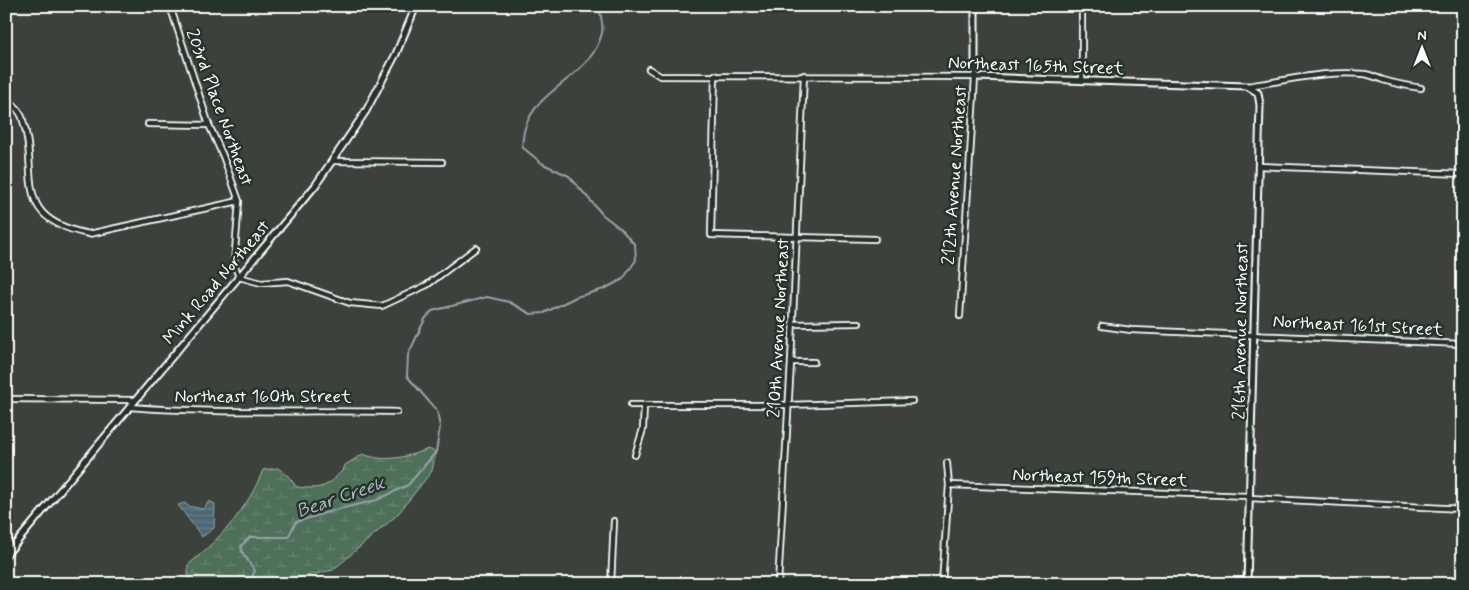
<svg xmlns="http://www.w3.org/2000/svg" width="1469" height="590" viewBox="0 0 1469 590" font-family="Mynerve,sans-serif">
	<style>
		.wetland { fill: url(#wetland-marsh); stroke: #a6b7ac }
		.water { fill: url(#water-rules); stroke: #94a4aa }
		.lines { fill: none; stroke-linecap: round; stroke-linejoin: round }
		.stream { stroke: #94a4aa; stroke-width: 2 }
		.minor-casing { stroke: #fff; stroke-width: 8 }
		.tertiary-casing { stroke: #fff; stroke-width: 9 }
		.minor { stroke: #26332d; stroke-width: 4.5 }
		.tertiary { stroke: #26332d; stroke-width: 5 }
		.labels { text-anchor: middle; stroke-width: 5; stroke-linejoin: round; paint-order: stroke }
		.street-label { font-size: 18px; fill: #fff; stroke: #26332d }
		.water-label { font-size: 19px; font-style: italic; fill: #afbbc0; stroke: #26332d }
	</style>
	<defs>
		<pattern id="wetland-marsh" width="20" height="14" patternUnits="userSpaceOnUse" patternTransform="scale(1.25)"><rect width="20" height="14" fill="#4e6f59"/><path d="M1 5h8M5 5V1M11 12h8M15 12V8" fill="none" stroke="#698572"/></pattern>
		<pattern id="water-rules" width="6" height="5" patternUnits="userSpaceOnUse" patternTransform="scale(1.25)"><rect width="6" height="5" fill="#4d6772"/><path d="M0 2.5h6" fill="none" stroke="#687e87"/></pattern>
	</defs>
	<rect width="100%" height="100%" fill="#3c413c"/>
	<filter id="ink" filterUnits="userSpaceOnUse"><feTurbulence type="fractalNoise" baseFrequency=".02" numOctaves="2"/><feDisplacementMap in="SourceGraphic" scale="10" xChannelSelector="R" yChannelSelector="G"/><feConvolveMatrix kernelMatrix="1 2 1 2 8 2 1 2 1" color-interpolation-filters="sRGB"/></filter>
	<g filter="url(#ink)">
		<path class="wetland" d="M 428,449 L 436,452 L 432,471 L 397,515 L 333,570 L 285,581 L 281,584 L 188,584 L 188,565 C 222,536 246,512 263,470 L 278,468 L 287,475 L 297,487 C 310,488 321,490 332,481 C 337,477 337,474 343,471 L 345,465 L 363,454 C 385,463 407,457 428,449 Z"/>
		<polygon class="water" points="209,501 215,504 214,528 202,537 178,505 185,503 188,506 203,509"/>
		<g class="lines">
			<path class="stream" d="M 232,584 L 252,577 L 255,571 L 242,552 L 241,546 L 250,537 L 288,537 L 296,522 L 335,510 L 377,500 L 408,485 L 436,452 L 440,427 L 437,411 L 407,376 L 408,355 L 425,319 L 432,311 L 487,297 L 509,302 L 531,314 L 544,313 L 576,297 L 604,289 L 623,279 L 636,260 L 635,245 L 621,229 L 603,215 L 569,176 L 543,164 L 522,147 C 523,141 523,134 525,128 C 538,86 591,78 602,33 C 604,26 600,14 599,6"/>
			<g class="minor-casing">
				<g id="minor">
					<polyline points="170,6 209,125 223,156 239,201 234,264 239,277 261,283 288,281 350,303 382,306 427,285 476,248"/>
					<polyline points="1082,13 1082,80"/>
					<polyline points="649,69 660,76 975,77 960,316"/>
					<polyline points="715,75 711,235 875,239"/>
					<path d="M 1247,86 C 1286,81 1324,70 1365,74 C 1371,75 1377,78 1383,80 C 1396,84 1408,86 1421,88"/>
					<path d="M 6,96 C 11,102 19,110 22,117 C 41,174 8,218 89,234 L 239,201"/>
					<polyline points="148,124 209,125"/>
					<polyline points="333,161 442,162"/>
					<polyline points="1258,166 1463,174"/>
					<polyline points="792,324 859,323"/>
					<polyline points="1102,326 1131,330 1463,344"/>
					<polyline points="791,362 814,362"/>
					<polyline points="6,399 134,400"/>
					<polyline points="631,405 788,405 912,401"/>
					<path d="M 130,407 C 218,414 308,410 397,412"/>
					<polyline points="635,455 643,429 644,405"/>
					<polyline points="949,485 1249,496"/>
					<polyline points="1249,498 1463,509"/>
					<polyline points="611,584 614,521"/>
					<polyline points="778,584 791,362 804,75"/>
					<polyline points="942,584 949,485 947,463"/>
				</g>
			</g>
			<g class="tertiary-casing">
				<g id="tertiary">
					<polyline points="975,6 975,77 1247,86 1258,93 1260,105 1247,584"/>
					<polyline points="6,555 315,186 366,111 396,54 416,6"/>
				</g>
			</g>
			<use href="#minor" class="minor"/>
			<use href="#tertiary" class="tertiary"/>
		</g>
	</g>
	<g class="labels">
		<g class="street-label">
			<text transform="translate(1036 65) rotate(2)" y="6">Northeast 165th Street</text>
			<text transform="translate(220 107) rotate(70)" y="6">203rd Place Northeast</text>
			<text transform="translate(954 175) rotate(-86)" y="6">212th Avenue Northeast</text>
			<text transform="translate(216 282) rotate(-50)" y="6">Mink Road Northeast</text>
			<text transform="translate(1358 325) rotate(3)" y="6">Northeast 161st Street</text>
			<text transform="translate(778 328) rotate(-87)" y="6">210th Avenue Northeast</text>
			<text transform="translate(1240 331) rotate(-89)" y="6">216th Avenue Northeast</text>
			<text x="263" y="402">Northeast 160th Street</text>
			<text transform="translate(1100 477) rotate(2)" y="6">Northeast 159th Street</text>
		</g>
		<g class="water-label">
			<text transform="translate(340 496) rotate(-19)" y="7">Bear Creek</text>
		</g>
	</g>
	<rect width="1469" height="590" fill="none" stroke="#26332d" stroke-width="25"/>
	<rect x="12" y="12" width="1444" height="565" fill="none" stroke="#fff" stroke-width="2" filter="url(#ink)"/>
	<g transform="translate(1422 48)" stroke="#26332d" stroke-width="4" paint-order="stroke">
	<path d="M0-4L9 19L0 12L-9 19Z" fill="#ffffff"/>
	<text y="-8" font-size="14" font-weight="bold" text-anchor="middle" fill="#ffffff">N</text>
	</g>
</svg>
